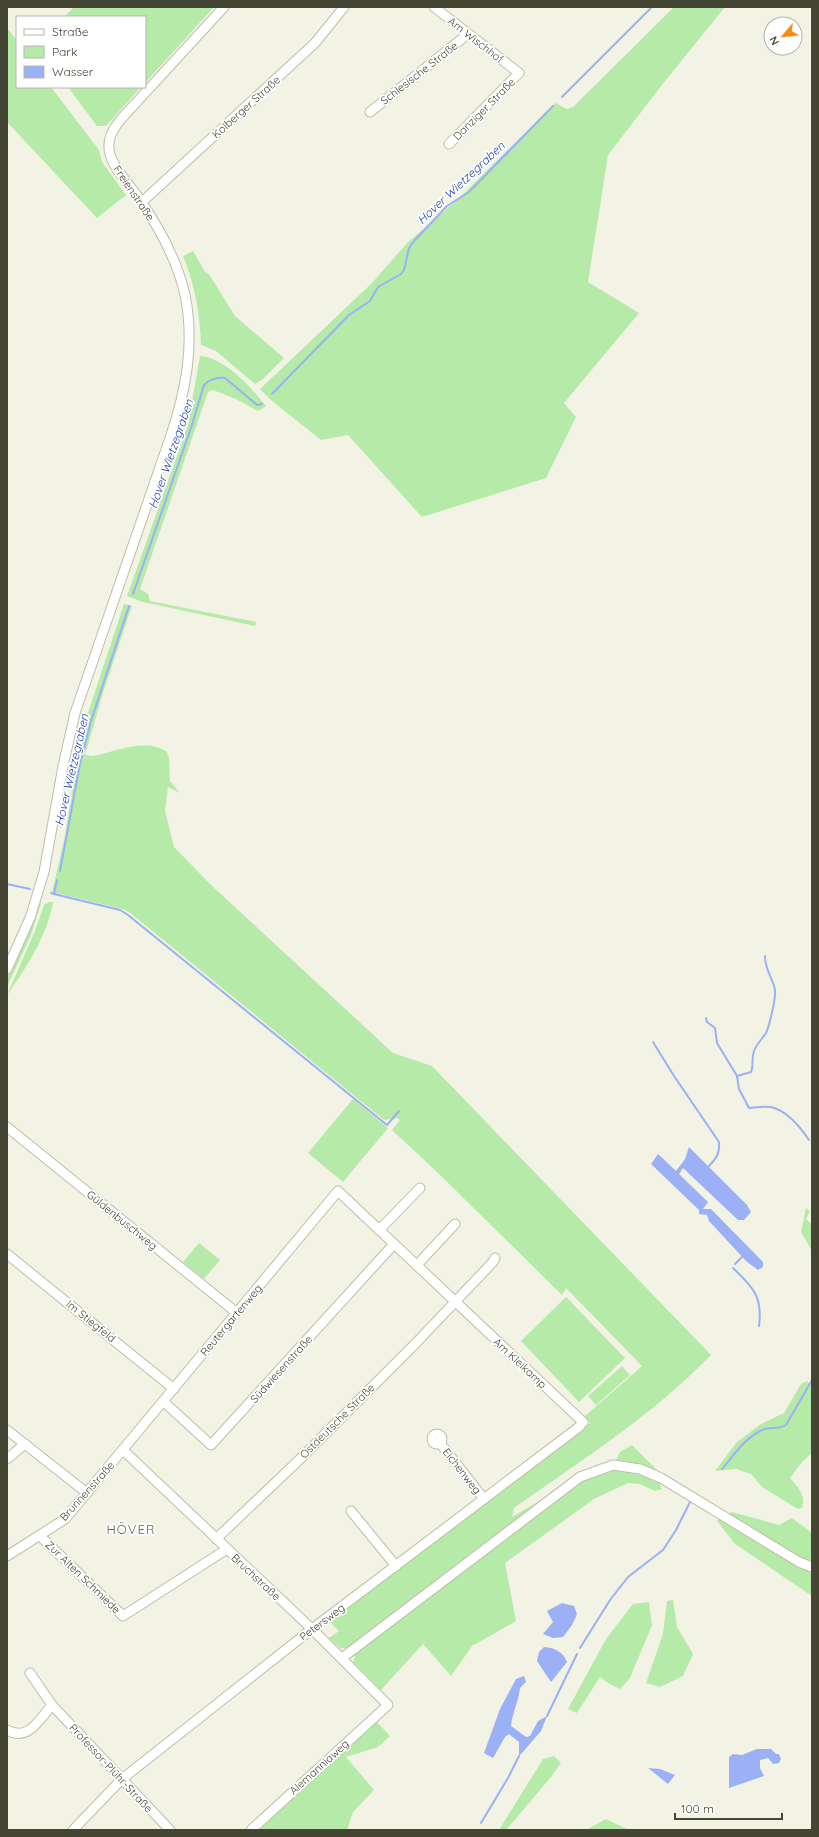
<svg xmlns="http://www.w3.org/2000/svg" width="819" height="1837" viewBox="0 0 819 1837" font-family="Quicksand,sans-serif">
	<style>
		.green { fill: #b6eaa9 }
		.water { fill: #9bb0f5 }
		.lines { fill: none; stroke-linecap: round; stroke-linejoin: round }
		.stream { stroke: #9bb0f5; stroke-width: 2 }
		.minor-casing { stroke: #bebfa6; stroke-width: 11 }
		.minor { stroke: #fff; stroke-width: 9 }
		.labels { text-anchor: middle; stroke-width: 3.5; stroke-linejoin: round; paint-order: stroke }
		.street-label { font-size: 11px; fill: #454533; stroke: #fff }
		.water-label { font-size: 12px; font-style: italic; fill: #2646b8; stroke: #fff }
		.quarter-label { font-size: 13px; letter-spacing: 1px; fill: #69674a; stroke: #fff }
	</style>
	<rect width="100%" height="100%" fill="#f2f3e4"/>
	<g class="green">
		<polygon points="74,7 214,7 145,83 145,17 64,17"/>
		<polygon points="674,7 725,7 665,81 608,155 588,282 639,313 564,403 576,417 546,478 422,517 348,435 321,440 272,401 260,389 372,283 407,243 457,200 555,103 567,109 573,107"/>
		<polygon points="7,28 17,41 17,87 51,87 99,150 102,162 126,195 97,218 7,122"/>
		<polygon points="68,87 141,87 106,126 97,126"/>
		<path d="M 193,251 L 205,272 L 209,274 L 235,316 L 284,358 L 263,379 L 255,384 L 216,351 L 201,345 C 200,314 195,285 183,256 Z"/>
		<path d="M 200,356 C 224,357 252,388 266,406 L 258,411 L 236,399 L 213,390 L 208,392 L 140,589 L 148,594 L 150,601 L 256,622 L 255,626 L 143,602 L 127,596 L 188,425 Z"/>
		<path d="M 124,604 L 132,606 L 104,690 L 85,755 L 93,756 C 115,752 146,737 167,752 L 169,758 L 170,781 L 180,793 L 168,787 L 165,811 L 174,847 L 212,886 L 393,1053 L 432,1066 L 711,1355 C 653,1415 582,1460 514,1508 L 512,1517 L 604,1463 L 614,1467 L 630,1469 L 659,1482 L 662,1489 L 655,1491 L 640,1484 L 628,1483 L 594,1499 L 505,1563 L 516,1621 L 472,1646 L 451,1676 L 423,1644 L 381,1690 L 353,1662 L 355,1657 L 348,1648 L 340,1648 L 329,1638 L 339,1631 L 330,1622 L 590,1423 L 584,1417 L 642,1366 L 566,1288 L 562,1295 L 437,1172 L 392,1130 L 400,1120 L 397,1118 L 384,1120 L 129,912 L 122,909 L 52,892 L 65,836 L 76,766 L 86,719 Z"/>
		<path d="M 49,902 L 53,902 C 47,936 27,967 7,995 L 35,931 L 44,905 Z"/>
		<polygon points="41,903 31,935 7,987 7,978 28,935 39,904"/>
		<polygon points="353,1099 388,1128 343,1182 308,1153"/>
		<polygon points="806,1208 810,1211 806,1219 812,1224 812,1251 801,1232"/>
		<polygon points="199,1243 220,1260 204,1279 183,1262"/>
		<polygon points="566,1297 625,1358 579,1402 521,1341"/>
		<polygon points="622,1366 630,1375 596,1405 588,1396"/>
		<path d="M 807,1381 L 812,1386 L 812,1453 L 803,1461 L 790,1478 C 798,1487 806,1495 802,1508 L 798,1509 L 762,1487 L 751,1474 L 736,1469 L 715,1471 L 737,1442 L 761,1424 L 784,1413 L 801,1384 Z"/>
		<path d="M 632,1445 L 662,1475 L 665,1479 C 648,1467 637,1462 616,1460 L 620,1452 Z"/>
		<polygon points="732,1512 779,1525 792,1518 812,1533 812,1596 735,1544 717,1521"/>
		<polygon points="673,1600 677,1627 693,1654 683,1676 660,1687 646,1683 663,1634 667,1601"/>
		<polygon points="649,1602 652,1625 630,1678 620,1689 608,1683 600,1677 577,1713 568,1709 606,1639 633,1604"/>
		<polygon points="377,1722 390,1736 378,1747 346,1757 374,1790 353,1812 347,1830 259,1830"/>
		<polygon points="554,1756 561,1763 551,1777 506,1830 499,1830 543,1759"/>
		<polygon points="606,1819 627,1829 629,1830 586,1830"/>
	</g>
	<g class="water">
		<polygon points="689,1147 747,1205 751,1212 744,1220 738,1220 683,1168 679,1174 708,1202 703,1209 711,1209 763,1262 763,1267 758,1270 746,1261 709,1221 707,1215 699,1214 699,1210 651,1164 658,1154 676,1171 685,1159"/>
		<polygon points="562,1603 574,1606 577,1614 572,1625 563,1637 553,1638 543,1634 553,1622 547,1611"/>
		<path d="M 544,1647 C 555,1648 563,1652 567,1662 L 551,1682 L 537,1661 L 539,1652 Z"/>
		<path d="M 524,1676 L 526,1682 L 520,1688 C 519,1701 512,1713 511,1726 L 526,1737 L 530,1736 L 538,1721 L 547,1716 L 541,1731 L 522,1753 L 519,1756 L 519,1742 L 509,1734 L 505,1737 L 493,1758 L 484,1753 L 500,1709 L 516,1679 Z"/>
		<polygon points="757,1749 771,1749 776,1754 779,1754 781,1759 779,1763 773,1764 768,1758 760,1760 760,1768 764,1776 729,1788 729,1757 733,1754 742,1755"/>
		<polygon points="648,1768 660,1769 675,1775 668,1784"/>
	</g>
	<g class="lines">
		<g class="stream">
			<polyline points="562,97 652,7"/>
			<polyline points="272,394 349,315 370,301 378,287 401,274 404,270 409,248 415,240 447,206 469,192 553,106"/>
			<path d="M 133,594 L 192,425 L 204,385 C 210,379 217,377 225,378 L 257,405 L 262,404"/>
			<polyline points="60,871 80,764 91,721 129,606"/>
			<polyline points="7,884 30,889"/>
			<polyline points="51,893 54,894 57,880"/>
			<polyline points="54,894 120,910 128,915 387,1125 399,1111"/>
			<path d="M 706,1018 L 707,1022 L 715,1028 L 717,1043 L 737,1076 L 739,1089 L 749,1108 C 756,1107 764,1106 771,1107 C 787,1111 801,1128 809,1140"/>
			<path d="M 653,1042 L 674,1076 L 719,1142 C 720,1153 716,1159 709,1166"/>
			<path d="M 737,1076 L 751,1072 C 754,1065 751,1059 754,1051 C 756,1045 762,1039 766,1033 C 769,1027 776,998 775,991 C 774,979 765,972 765,956"/>
			<polyline points="735,1264 742,1257"/>
			<path d="M 733,1268 C 753,1287 763,1297 759,1326"/>
			<path d="M 722,1469 C 734,1455 745,1438 762,1430 C 770,1426 778,1430 786,1425 L 812,1380"/>
			<polyline points="580,1648 610,1600 628,1577 663,1550 676,1530 691,1500"/>
			<polyline points="547,1716 577,1654"/>
			<polyline points="481,1823 508,1778 519,1756"/>
		</g>
		<g class="minor-casing">
			<g id="minor">
				<polyline points="434,7 519,73 449,144"/>
				<polyline points="370,112 468,34"/>
				<polyline points="142,202 315,43 344,7"/>
				<path d="M 7,969 L 30,918 L 44,872 L 63,766 L 75,713 L 170,438 C 186,391 195,344 185,295 C 177,259 159,227 138,197 C 130,185 113,168 110,154 C 106,139 113,129 122,118 L 224,7"/>
				<polyline points="7,1127 237,1313"/>
				<polyline points="379,1230 420,1188"/>
				<polyline points="7,1254 174,1389"/>
				<polyline points="417,1265 455,1224"/>
				<polyline points="164,1402 211,1445 394,1244"/>
				<polyline points="7,1430 87,1493"/>
				<circle cx="437" cy="1439" r="5"/>
				<polyline points="440,1443 484,1499"/>
				<polyline points="123,1450 312,1629 388,1705 251,1830"/>
				<polyline points="7,1459 25,1444"/>
				<polyline points="351,1511 396,1566"/>
				<polyline points="40,1536 123,1616 227,1549"/>
				<polyline points="216,1539 298,1461 415,1344 493,1262 495,1258"/>
				<polyline points="7,1556 65,1519 338,1191 583,1422 579,1427 312,1629 122,1779 73,1830"/>
				<polyline points="342,1658 580,1477 613,1465 640,1469 661,1478 799,1562 812,1567"/>
				<polyline points="30,1673 52,1705 170,1830"/>
				<path d="M 7,1730 C 28,1742 39,1720 52,1705"/>
			</g>
		</g>
		<use href="#minor" class="minor"/>
	</g>
	<g class="labels">
		<g class="street-label">
			<text transform="translate(476 40) rotate(38)" y="4">Am Wischhof</text>
			<text transform="translate(419 73) rotate(-38)" y="4">Schlesische Straße</text>
			<text transform="translate(246 107) rotate(-42)" y="4">Kolberger Straße</text>
			<text transform="translate(484 109) rotate(-45)" y="4">Danziger Straße</text>
			<text transform="translate(134 193) rotate(56)" y="4">Freienstraße</text>
			<text transform="translate(122 1220) rotate(39)" y="4">Güldenbuschweg</text>
			<text transform="translate(231 1320) rotate(-50)" y="4">Reutergartenweg</text>
			<text transform="translate(91 1321) rotate(39)" y="4">Im Stiegfeld</text>
			<text transform="translate(520 1363) rotate(43)" y="4">Am Kleikamp</text>
			<text transform="translate(281 1369) rotate(-48)" y="4">Südwiesenstraße</text>
			<text transform="translate(337 1421) rotate(-45)" y="4">Ostdeutsche Straße</text>
			<text transform="translate(462 1471) rotate(52)" y="4">Eichenweg</text>
			<text transform="translate(87 1491) rotate(-48)" y="4">Brunnenstraße</text>
			<text transform="translate(83 1577) rotate(44)" y="4">Zur Alten Schmiede</text>
			<text transform="translate(256 1577) rotate(43)" y="4">Bruchstraße</text>
			<text transform="translate(322 1622) rotate(-37)" y="4">Petersweg</text>
			<text transform="translate(319 1767) rotate(-42)" y="4">Alemanniaweg</text>
			<text transform="translate(111 1768) rotate(47)" y="4">Professor-Plühr-Straße</text>
		</g>
		<g class="water-label">
			<text transform="translate(461 183) rotate(-43)" y="4">Hover Wietzegraben</text>
			<text transform="translate(171 454) rotate(-71)" y="4">Hover Wietzegraben</text>
			<text transform="translate(72 770) rotate(-77)" y="4">Hover Wietzegraben</text>
		</g>
		<g class="quarter-label">
			<text x="131" y="1534">HÖVER</text>
		</g>
	</g>
	<rect width="819" height="1837" fill="none" stroke="#454533" stroke-width="16"/>
	<rect x="16" y="16" width="130" height="72" fill="#ffffff" stroke="#b5b5ad"/>
	<rect x="24" y="29" width="20" height="6" fill="#ffffff" stroke="#b5b5ad"/>
	<text x="52" y="36" font-size="12" fill="#454533">Straße</text>
	<rect x="24" y="46" width="20" height="12" fill="#b6eaa9" stroke="#b5b5ad"/>
	<text x="52" y="56" font-size="12" fill="#454533">Park</text>
	<rect x="24" y="66" width="20" height="12" fill="#9bb0f5" stroke="#b5b5ad"/>
	<text x="52" y="76" font-size="12" fill="#454533">Wasser</text>
	<g transform="translate(783 36) rotate(242)"><circle r="19" fill="#ffffff" stroke="#b5b5ad"/>
	<path d="M0-3L7 15L0 10L-7 15Z" fill="#ff880f"/>
	<text y="-6" font-size="11" font-weight="bold" text-anchor="middle" fill="#454533">N</text>
	</g>
	<path d="M675 1813v6h107v-6" fill="none" stroke="#454533" stroke-width="2"/>
	<text x="681" y="1813" font-size="12" fill="#454533" stroke="#ffffff" stroke-width="3" paint-order="stroke">100 m</text>
</svg>
